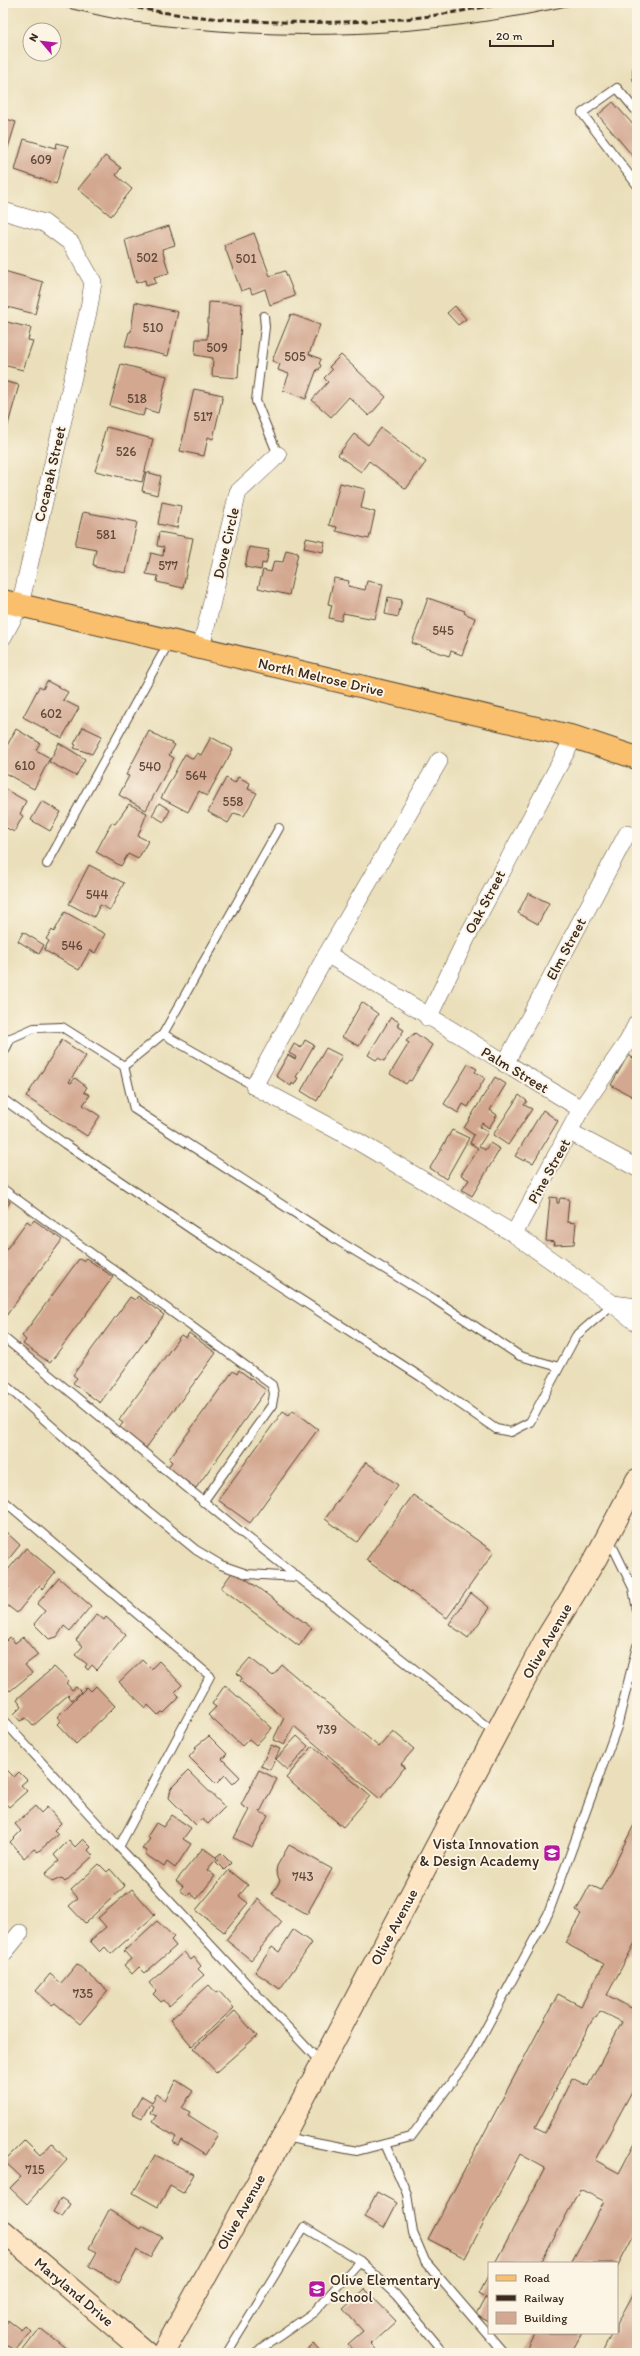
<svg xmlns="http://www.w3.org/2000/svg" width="640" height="2356" viewBox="0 0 640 2356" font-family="Itim,sans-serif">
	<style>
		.building { fill: #d3a790; fill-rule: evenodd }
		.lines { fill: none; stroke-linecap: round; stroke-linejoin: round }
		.lane-casing { stroke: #554535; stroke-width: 10 }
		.street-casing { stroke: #554535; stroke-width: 18 }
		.secondary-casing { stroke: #554535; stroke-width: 24 }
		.primary-casing { stroke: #554535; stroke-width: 24 }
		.lane { stroke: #fff; stroke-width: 8 }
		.street { stroke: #fff; stroke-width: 17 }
		.secondary { stroke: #fde5c4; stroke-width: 22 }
		.primary { stroke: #f9bf6c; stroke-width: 22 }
		.tram { stroke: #3b2a1e; stroke-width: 1 }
		.rail { stroke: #3b2a1e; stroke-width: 3; stroke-dasharray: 6 3; stroke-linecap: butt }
		.labels { text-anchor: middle; stroke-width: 4; stroke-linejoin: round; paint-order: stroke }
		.number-label { font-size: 13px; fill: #61493a }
		.street-label { font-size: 15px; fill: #3b2a1e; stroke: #fcf5e5 }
		.poi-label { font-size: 15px; fill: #3b2a1e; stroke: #fcf5e5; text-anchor: end }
	</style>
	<rect width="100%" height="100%" fill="#fcf5e5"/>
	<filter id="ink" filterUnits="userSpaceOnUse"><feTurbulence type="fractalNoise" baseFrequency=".025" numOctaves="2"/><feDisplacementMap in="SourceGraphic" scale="8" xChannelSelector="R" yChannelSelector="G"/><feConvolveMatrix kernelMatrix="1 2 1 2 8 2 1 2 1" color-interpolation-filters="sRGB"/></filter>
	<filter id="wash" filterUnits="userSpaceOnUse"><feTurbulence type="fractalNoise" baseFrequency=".012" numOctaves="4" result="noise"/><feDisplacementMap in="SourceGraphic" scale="16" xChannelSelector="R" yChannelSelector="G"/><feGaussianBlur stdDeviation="0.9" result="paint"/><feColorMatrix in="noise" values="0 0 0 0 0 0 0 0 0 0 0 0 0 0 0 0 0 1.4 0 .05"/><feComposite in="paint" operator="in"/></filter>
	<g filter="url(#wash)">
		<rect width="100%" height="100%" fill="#eadfba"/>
		<g id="blocks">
			<g class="building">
				<polygon points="613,102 637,129 637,161 598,115"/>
				<polygon points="3,118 16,122 3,164"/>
				<polygon points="24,139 56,148 57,143 68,146 56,184 15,170"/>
				<polygon points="105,156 121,168 116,175 132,189 111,216 78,189"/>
				<polygon points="169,226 175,245 162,249 169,273 154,277 156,283 146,286 145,280 136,283 125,240"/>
				<polygon points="254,233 270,276 285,271 295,296 270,305 265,289 252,294 250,288 241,291 224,245"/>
				<polygon points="4,271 43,282 35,314 3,306"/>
				<polygon points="135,302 178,312 168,356 125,346 129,332 131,332"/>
				<polygon points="209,302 242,304 238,378 212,376 213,358 195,355 196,339 207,339"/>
				<polygon points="455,306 466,319 458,325 447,313"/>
				<polygon points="291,314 320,325 309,354 321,359 319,364 321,365 319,370 317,369 306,399 283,390 289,374 278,370 280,364 272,361"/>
				<polygon points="3,321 31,328 28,340 33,341 23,370 3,365"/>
				<polygon points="341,355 386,397 369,416 349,397 331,417 312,400 328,382 324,378 332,370 329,367"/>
				<polygon points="121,364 167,376 158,413 145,409 143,416 110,406"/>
				<polygon points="3,381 19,385 7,428 3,427"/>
				<polygon points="194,389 223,395 213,439 208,437 204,456 180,451"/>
				<polygon points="106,427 153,439 142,482 95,471 103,446 101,445"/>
				<polygon points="381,428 426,462 406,489 369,461 361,472 338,455 354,434 368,445"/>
				<polygon points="146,472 161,476 157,495 142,491"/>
				<polygon points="340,483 365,489 361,508 375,512 369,539 336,531 337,527 329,525"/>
				<polygon points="162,502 181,506 177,528 158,524"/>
				<polygon points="83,512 137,522 126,573 95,567 95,565 93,565 96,549 75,545"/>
				<polygon points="159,532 193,538 183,588 157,582 158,576 146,574 151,553 163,556 164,547 157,546"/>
				<polygon points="306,538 325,542 323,552 304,548"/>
				<polygon points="249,547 269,550 266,564 262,563 261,570 245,567"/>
				<polygon points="286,550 298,553 289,595 258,588 263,570 271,572 274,561 283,562"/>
				<polygon points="334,578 349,581 348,586 365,590 367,581 383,584 375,619 343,613 341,621 329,618 332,605 328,604"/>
				<polygon points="388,597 402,600 398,617 385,614"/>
				<polygon points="428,598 465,611 464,613 475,618 462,655 451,651 449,656 412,643"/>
				<polygon points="47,681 68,692 63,700 79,708 62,738 23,717 39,687 43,689"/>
				<polygon points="83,727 102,736 92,754 74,748 76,745 74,744"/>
				<polygon points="16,729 40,743 36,750 50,758 34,789 3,772 3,753"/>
				<polygon points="149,731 175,745 169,755 174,758 146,810 119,795 129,776 126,775"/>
				<polygon points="211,737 233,749 207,796 199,791 188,812 161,798 185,754 193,759 197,753 201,755"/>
				<polygon points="59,743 85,759 76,776 49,762"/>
				<polygon points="238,777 250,783 248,789 257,793 244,816 234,813 228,823 208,812 226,778 235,783"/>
				<polygon points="3,788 26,801 20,814 23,816 14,832 3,826"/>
				<polygon points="42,801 61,812 50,831 31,820"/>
				<polygon points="159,803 170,810 164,822 152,815"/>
				<polygon points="129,804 147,813 138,836 148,841 138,859 128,854 121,866 96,852 112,822 115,824"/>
				<polygon points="89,865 124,883 110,910 100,905 94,917 69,904"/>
				<polygon points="528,893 549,903 538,924 518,913"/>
				<polygon points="65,912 105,934 95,953 90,950 79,970 44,950 49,941 46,939 52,930 54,932"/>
				<polygon points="23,932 44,945 39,954 18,941"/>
				<polygon points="362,1002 378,1014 359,1046 342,1037"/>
				<polygon points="391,1017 399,1022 397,1026 404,1030 384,1061 378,1058 376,1060 368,1055"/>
				<polygon points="415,1033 432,1045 411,1081 409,1080 406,1084 390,1074 409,1043 406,1041"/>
				<polygon points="62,1040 86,1056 69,1082 71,1083 75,1078 87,1087 84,1092 90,1095 83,1105 100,1116 87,1136 26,1097"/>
				<polygon points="305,1040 314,1045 296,1077 298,1078 294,1085 292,1083 291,1086 276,1076 288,1055 295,1059 296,1057 289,1053 294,1044 301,1048"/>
				<polygon points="326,1048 342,1056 317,1101 301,1091"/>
				<polygon points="628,1055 637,1060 637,1099 611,1085"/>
				<polygon points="468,1064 477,1069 475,1072 485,1078 468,1107 463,1104 458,1113 444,1104"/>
				<polygon points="495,1077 506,1084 490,1110 497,1115 489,1128 482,1123 479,1127 488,1132 479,1146 485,1150 490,1143 500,1149 472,1196 462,1190 469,1180 461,1175 478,1148 470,1143 474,1135 464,1128"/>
				<polygon points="519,1095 527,1101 524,1105 532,1109 508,1145 493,1135"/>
				<polygon points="543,1110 558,1121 533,1163 525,1159 524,1161 515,1156"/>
				<polygon points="452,1130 469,1138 446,1179 430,1168"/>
				<polygon points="3,1197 10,1202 3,1212"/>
				<polygon points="550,1197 557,1198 557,1203 559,1203 560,1198 569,1199 567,1222 576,1223 574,1244 554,1245 555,1242 546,1241"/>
				<polygon points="34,1220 62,1240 3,1320 3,1254 27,1221 31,1224"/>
				<polygon points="86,1258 113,1277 50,1363 23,1344 26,1340 22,1336 79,1259 83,1261"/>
				<polygon points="138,1296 164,1315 100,1403 73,1383 77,1378 73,1375 130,1297 135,1300"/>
				<polygon points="189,1333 216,1353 146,1448 119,1428 123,1423 119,1420 181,1335 186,1338"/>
				<polygon points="239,1370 266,1390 196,1488 167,1468 172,1462 169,1459 233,1371 237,1374"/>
				<polygon points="293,1410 318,1429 250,1523 218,1500 283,1411 289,1415"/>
				<polygon points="366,1462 398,1485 357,1542 325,1519"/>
				<polygon points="413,1495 494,1552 447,1618 366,1560"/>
				<polygon points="6,1532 20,1545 3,1566 3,1533"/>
				<polygon points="26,1548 55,1572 42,1589 39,1586 17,1613 3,1602 3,1595 9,1587 3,1582 3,1576"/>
				<polygon points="234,1570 312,1628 299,1646 221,1588"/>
				<polygon points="59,1578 91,1606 70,1631 64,1626 57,1637 49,1639 34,1624 45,1611 37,1604"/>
				<polygon points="471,1593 490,1608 468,1638 449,1624"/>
				<polygon points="97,1614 104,1620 106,1617 126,1635 97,1670 92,1665 88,1670 85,1667 87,1664 75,1655 83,1646 76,1640"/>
				<polygon points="10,1637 15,1643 23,1637 38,1655 25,1665 32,1673 10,1691 5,1685 3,1686 3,1644"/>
				<polygon points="250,1658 273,1676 282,1665 379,1747 393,1731 414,1749 401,1764 405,1767 380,1799 294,1726 284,1745 273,1740 284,1718 240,1681 242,1678 237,1673"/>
				<polygon points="142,1660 151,1669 159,1661 182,1685 175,1692 179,1696 178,1699 164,1713 162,1712 158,1715 148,1705 146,1708 119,1682"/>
				<polygon points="54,1667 69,1681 66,1683 72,1690 76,1687 81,1692 72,1700 68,1695 33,1726 26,1718 20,1721 14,1714 22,1706 17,1699"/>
				<polygon points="225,1685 272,1728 256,1745 249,1739 242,1746 208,1715 216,1707 212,1704"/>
				<polygon points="96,1686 115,1706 76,1744 57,1724 61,1720 57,1717 87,1687 91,1691"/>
				<polygon points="209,1736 227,1754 222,1759 240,1777 233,1784 225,1775 216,1784 189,1757 197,1748 195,1747"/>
				<polygon points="297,1736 308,1746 288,1770 276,1759"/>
				<polygon points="271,1745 280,1749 270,1770 261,1766"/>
				<polygon points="313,1746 370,1796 343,1827 286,1778"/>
				<polygon points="7,1770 14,1777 19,1772 27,1780 21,1785 27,1791 9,1807 3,1801 3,1773"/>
				<polygon points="259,1770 277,1779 260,1812 268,1816 252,1847 234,1838 249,1810 241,1805"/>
				<polygon points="188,1771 225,1807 208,1824 202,1819 196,1825 169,1798 171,1788"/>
				<polygon points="35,1806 41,1813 47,1807 61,1823 54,1830 58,1834 38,1852 34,1849 24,1858 10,1842 21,1831 15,1824"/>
				<polygon points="172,1815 191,1828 183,1839 191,1844 175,1868 167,1862 164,1867 145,1854 147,1851 142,1849 150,1839 147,1837 156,1823 163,1827"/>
				<path d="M 637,1819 L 637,1939 L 607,1995 L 637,2011 L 637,2082 L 595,2160 L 619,2173 L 637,2139 L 637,2229 L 617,2267 L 617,2263 L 571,2263 L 604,2201 L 580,2189 L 541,2263 L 495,2263 L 545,2168 L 520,2154 L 465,2258 L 428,2239 L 558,1994 L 581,2006 L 604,1964 L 565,1943 L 581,1914 L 576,1911 L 590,1885 L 601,1890 ZM 600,2011 L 622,2022 L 588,2086 L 572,2078 L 545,2133 L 535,2128 L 594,2017 L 596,2018 Z"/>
				<polygon points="83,1839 91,1847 88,1850 93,1856 65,1882 61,1878 52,1882 45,1874 59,1861 54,1855 69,1840 75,1847"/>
				<polygon points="289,1845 332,1869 307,1914 272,1894 280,1881 276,1872 277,1866"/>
				<polygon points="203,1848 217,1858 207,1870 215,1876 197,1899 190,1893 187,1896 180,1890 183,1886 176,1881"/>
				<polygon points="221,1853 231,1863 224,1870 216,1862 219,1860 216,1857"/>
				<polygon points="99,1864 107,1872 110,1869 125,1886 85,1923 69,1906 78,1898 71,1890"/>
				<polygon points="229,1870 248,1885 239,1896 248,1903 224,1932 196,1910"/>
				<polygon points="132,1889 155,1915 111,1954 105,1947 100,1952 90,1941 106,1927 98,1918"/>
				<polygon points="258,1899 282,1922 251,1960 226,1940"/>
				<polygon points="157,1921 174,1937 171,1940 176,1946 145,1973 139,1967 132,1974 124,1965 131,1959 124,1951"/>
				<polygon points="293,1930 312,1943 280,1989 255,1972 272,1947 279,1952"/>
				<polygon points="184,1952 191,1960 194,1957 201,1966 198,1969 204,1975 169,2006 164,2000 161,2002 153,1994 156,1991 149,1983"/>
				<polygon points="77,1964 108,1991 80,2024 55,2003 52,2005 36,1991 50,1974 61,1983"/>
				<polygon points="209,1985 216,1993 219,1991 234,2008 192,2046 170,2020"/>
				<polygon points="235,2011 257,2036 216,2072 194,2048"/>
				<polygon points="176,2080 193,2091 182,2108 190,2112 188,2115 218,2134 205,2155 181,2140 178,2145 173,2142 176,2137 152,2122 156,2116 150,2113 153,2106 150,2104 142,2118 132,2113 142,2096 152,2102 157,2094 165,2100"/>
				<polygon points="25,2140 40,2155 51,2143 67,2160 27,2204 10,2188 21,2177 4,2161"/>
				<polygon points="155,2155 194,2174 183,2193 170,2186 158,2207 133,2193"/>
				<polygon points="377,2192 397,2203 384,2228 364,2217"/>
				<polygon points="61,2198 70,2204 62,2217 53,2212"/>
				<polygon points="109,2210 140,2229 142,2226 162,2237 150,2257 137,2250 119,2283 89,2266 97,2252 89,2248"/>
				<polygon points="489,2274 489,2299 479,2293"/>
				<polygon points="637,2287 637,2353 602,2353 612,2333 617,2333 617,2324"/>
				<polygon points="365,2289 396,2321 371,2344 380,2353 349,2353 353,2349 348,2344 363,2331 343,2309"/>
				<polygon points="485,2298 489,2300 489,2322 476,2315"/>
				<polygon points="9,2321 21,2330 25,2326 31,2331 15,2351 3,2341 3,2329"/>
				<polygon points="40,2328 72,2353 21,2353"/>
				<polygon points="534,2333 582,2333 571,2353 524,2353"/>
				<polygon points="313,2344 321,2353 304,2353"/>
			</g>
		</g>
	</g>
	<g filter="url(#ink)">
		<use href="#blocks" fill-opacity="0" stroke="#554535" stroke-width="1"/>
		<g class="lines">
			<g class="lane-casing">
				<g id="lane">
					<polyline points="637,70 637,78"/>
					<polyline points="637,112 617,88 582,113 637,185"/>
					<polyline points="264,316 265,327 256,401 278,455"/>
					<polyline points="47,864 169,642"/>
					<polyline points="163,1034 254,1086"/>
					<polyline points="3,1054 11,1038 34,1028 62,1027 124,1066 163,1034 279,828"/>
					<polyline points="124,1066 134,1109 332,1237 434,1299 520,1356 559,1367"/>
					<polyline points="3,1099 65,1144 194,1231 421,1377 496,1429 511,1432 530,1422 576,1336 613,1304"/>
					<polyline points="3,1189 272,1385 274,1394 272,1405 203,1502"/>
					<polyline points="3,1337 246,1536 495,1733"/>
					<polyline points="3,1383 135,1500 196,1550 221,1565 247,1574 297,1577"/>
					<polyline points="3,1500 210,1676 119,1847 3,1720"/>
					<polyline points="609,1539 633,1588 637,1610"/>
					<polyline points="119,1847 321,2063"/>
					<polyline points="284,2137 357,2151 411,2137 471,2056 548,1914 617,1727 637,1646"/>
					<polyline points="385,2144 407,2194 413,2233 425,2261 504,2353"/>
					<polyline points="227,2353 304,2227 360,2261 396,2295 444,2353"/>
					<polyline points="255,2353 314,2312 360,2261"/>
				</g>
			</g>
			<g class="street-casing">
				<g id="street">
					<polyline points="3,211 44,223 71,243 93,282 89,308 20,605 3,637"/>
					<polyline points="201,648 238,492 278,455"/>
					<polyline points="439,761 327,954 254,1086 357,1141 514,1234 613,1304 637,1307"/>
					<polyline points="327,954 581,1109"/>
					<polyline points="428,1018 467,937 574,737"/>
					<polyline points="505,1064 627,834"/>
					<polyline points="570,1132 637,1168"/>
					<polyline points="514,1234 581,1109 628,1041 637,1023"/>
					<polyline points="613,1304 637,1323"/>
					<polyline points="3,1954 20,1933"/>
				</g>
			</g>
			<g class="secondary-casing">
				<g id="secondary">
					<polyline points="3,2231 146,2353"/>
					<polyline points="163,2353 283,2137 545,1641 596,1558 637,1480"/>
				</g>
			</g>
			<g class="primary-casing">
				<polyline id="primary" points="3,601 574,737 637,758"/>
			</g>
			<use href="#lane" class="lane"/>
			<use href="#street" class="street"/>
			<use href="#secondary" class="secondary"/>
			<use href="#primary" class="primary"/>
			<path class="tram" d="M 46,3 C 75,9 105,18 135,22 C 285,43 432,38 580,3"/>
			<path class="rail" d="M 111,3 C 206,23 306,26 403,19 C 439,16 475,8 511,3"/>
		</g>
	</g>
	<defs>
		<g id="school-square" transform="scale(0.9)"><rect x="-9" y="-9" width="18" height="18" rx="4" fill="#b5179e" stroke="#fcf5e5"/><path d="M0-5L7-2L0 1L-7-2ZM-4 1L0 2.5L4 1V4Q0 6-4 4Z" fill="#fff"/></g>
	</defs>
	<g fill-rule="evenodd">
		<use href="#school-square" x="552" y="1853"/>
		<use href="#school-square" x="317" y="2289"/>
	</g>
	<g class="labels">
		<g class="number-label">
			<text x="41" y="164">609</text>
			<text x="147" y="262">502</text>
			<text x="246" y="263">501</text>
			<text x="153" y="332">510</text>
			<text x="217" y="352">509</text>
			<text x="295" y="361">505</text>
			<text x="137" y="403">518</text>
			<text x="203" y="421">517</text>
			<text x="126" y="456">526</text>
			<text x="106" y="539">581</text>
			<text x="168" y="570">577</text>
			<text x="443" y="635">545</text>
			<text x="51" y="718">602</text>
			<text x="25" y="770">610</text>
			<text x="150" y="771">540</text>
			<text x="196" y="780">564</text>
			<text x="233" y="806">558</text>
			<text x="97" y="899">544</text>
			<text x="72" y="950">546</text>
			<text x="327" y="1734">739</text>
			<text x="303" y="1881">743</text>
			<text x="83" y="1998">735</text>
			<text x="35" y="2174">715</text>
		</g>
		<g class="street-label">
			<text transform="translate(50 474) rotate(-77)" y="5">Cocapah Street</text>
			<text transform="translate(226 543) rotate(-77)" y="5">Dove Circle</text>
			<text transform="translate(321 677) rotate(13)" y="5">North Melrose Drive</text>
			<text transform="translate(485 902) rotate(-62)" y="5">Oak Street</text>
			<text transform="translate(566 949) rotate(-62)" y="5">Elm Street</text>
			<text transform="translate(515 1070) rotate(31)" y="5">Palm Street</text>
			<text transform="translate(549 1171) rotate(-61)" y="5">Pine Street</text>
			<text transform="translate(547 1641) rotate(-60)" y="5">Olive Avenue</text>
			<text transform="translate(394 1927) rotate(-62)" y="5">Olive Avenue</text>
			<text transform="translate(241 2212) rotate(-61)" y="5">Olive Avenue</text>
			<text transform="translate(74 2292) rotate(40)" y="5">Maryland Drive</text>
		</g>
		<g class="poi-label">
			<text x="539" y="1849">Vista Innovation<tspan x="539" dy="17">&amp; Design Academy</tspan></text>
			<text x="330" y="2285" text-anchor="start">Olive Elementary<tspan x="330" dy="17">School</tspan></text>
		</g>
	</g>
	<rect width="640" height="2356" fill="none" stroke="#fcf5e5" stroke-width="16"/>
	<rect x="488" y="2262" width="130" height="72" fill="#fcf5e5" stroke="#afa495"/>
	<rect x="496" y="2275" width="20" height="6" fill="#f9bf6c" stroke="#afa495"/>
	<text x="524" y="2282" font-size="12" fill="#3b2a1e">Road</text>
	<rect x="496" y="2295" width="20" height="6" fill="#3b2a1e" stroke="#afa495"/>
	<text x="524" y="2302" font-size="12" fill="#3b2a1e">Railway</text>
	<rect x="496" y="2312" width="20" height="12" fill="#d3a790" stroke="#afa495"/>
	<text x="524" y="2322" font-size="12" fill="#3b2a1e">Building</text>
	<g transform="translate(42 42) rotate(298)"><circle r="19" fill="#fcf5e5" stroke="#afa495"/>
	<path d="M0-3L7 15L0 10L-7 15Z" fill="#b5179e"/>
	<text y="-6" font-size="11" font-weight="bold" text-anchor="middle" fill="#3b2a1e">N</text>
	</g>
	<path d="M490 40v6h63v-6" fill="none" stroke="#3b2a1e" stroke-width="2"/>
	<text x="496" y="40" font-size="12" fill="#3b2a1e" stroke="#fcf5e5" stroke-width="3" paint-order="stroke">20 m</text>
</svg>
